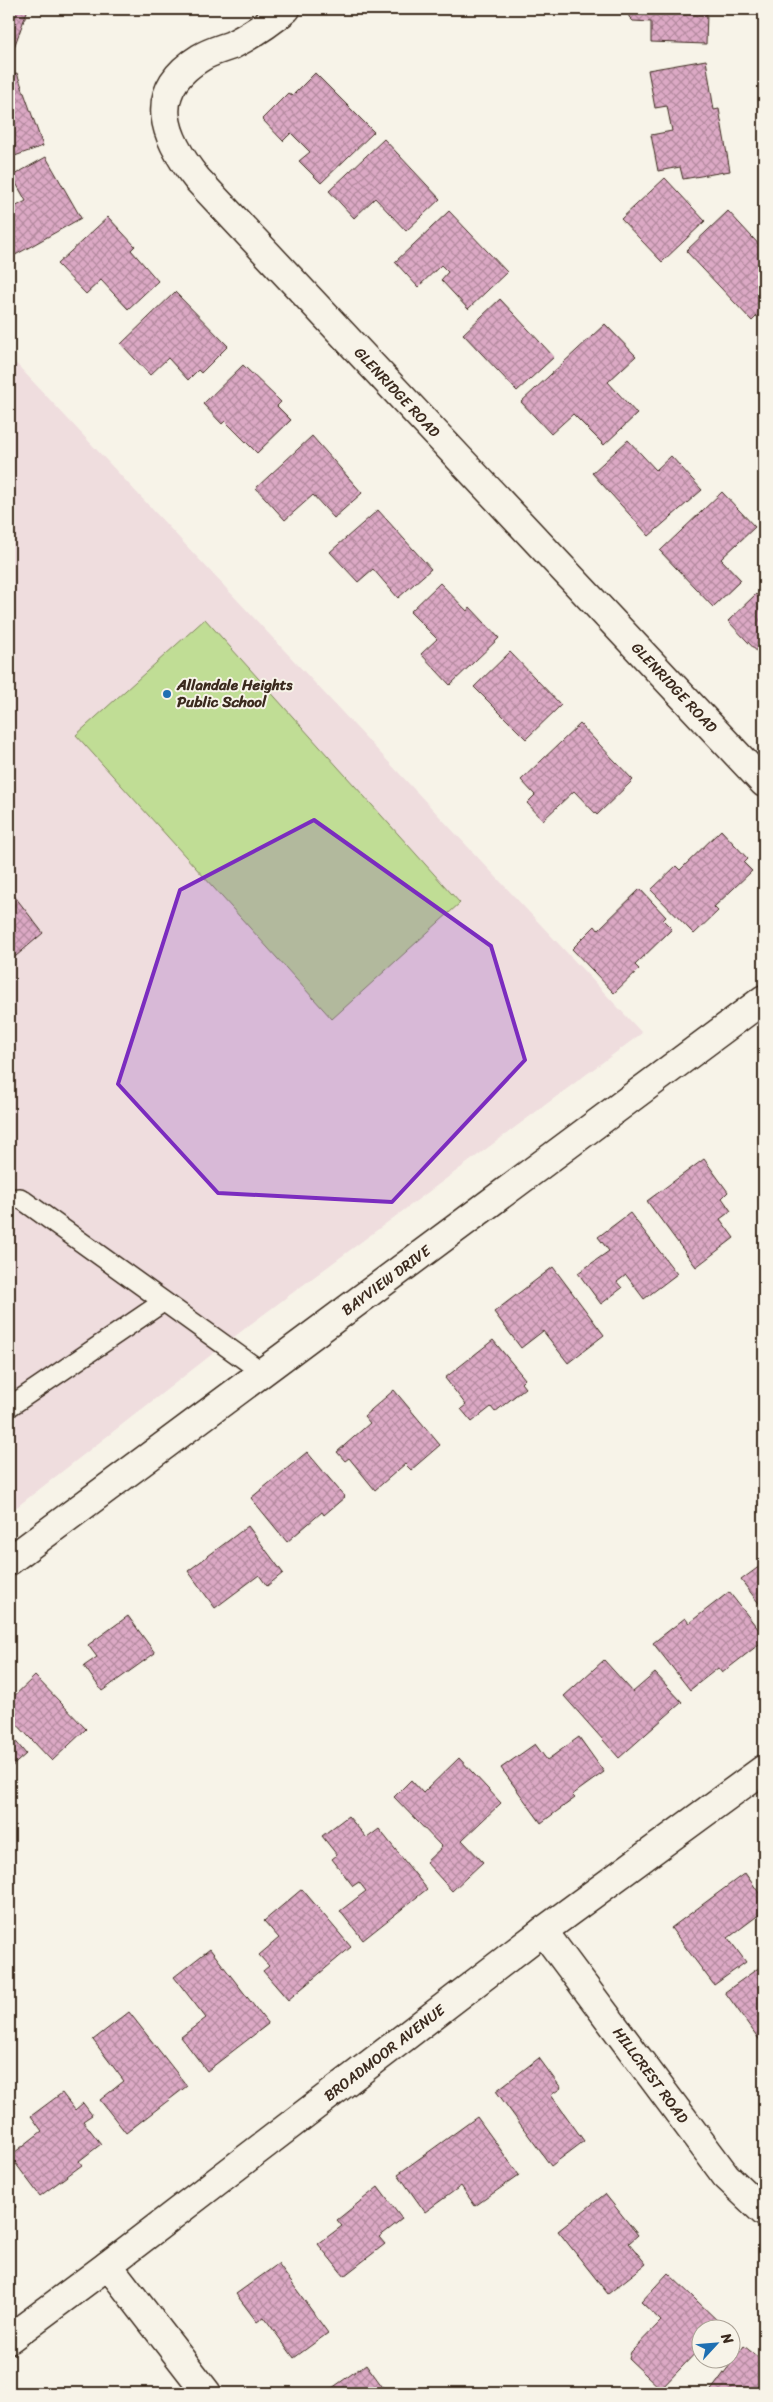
<svg xmlns="http://www.w3.org/2000/svg" width="773" height="2402" viewBox="0 0 773 2402" font-family="Sriracha,sans-serif">
	<style>
		.built { fill: #efddde }
		.pitch { fill: #c0dd95; stroke: #7e845a }
		.building { fill: url(#building-cross-hatch); stroke: #3b2a1e }
		.lines { fill: none; stroke-linecap: round; stroke-linejoin: round }
		.service-casing { stroke: #3b2a1e; stroke-width: 22 }
		.minor-casing { stroke: #3b2a1e; stroke-width: 31 }
		.tertiary-casing { stroke: #3b2a1e; stroke-width: 31 }
		.service { stroke: #f7f3e8; stroke-width: 19 }
		.minor { stroke: #f7f3e8; stroke-width: 28 }
		.tertiary { stroke: #f7f3e8; stroke-width: 28 }
		.marked { fill: #7b2cbf; fill-opacity: 0.2; stroke: #7b2cbf; stroke-width: 4; stroke-linejoin: round }
		.poi-dot { fill: #1f6fb2; stroke: #f7f3e8; stroke-width: 2 }
		.labels { text-anchor: middle; stroke-width: 4; stroke-linejoin: round; paint-order: stroke }
		.street-label { font-size: 15px; fill: #3b2a1e; stroke: #f7f3e8 }
		.poi-label { font-size: 15px; font-weight: bold; fill: #3b2a1e; stroke: #f7f3e8; text-anchor: start }
	</style>
	<defs>
		<pattern id="building-cross-hatch" width="8" height="8" patternUnits="userSpaceOnUse" patternTransform="scale(1.25)"><rect width="8" height="8" fill="#dca9c5"/><path d="M0 0l8 8M0 8l8-8" fill="none" stroke="#b48a9f"/></pattern>
	</defs>
	<rect width="100%" height="100%" fill="#f7f3e8"/>
	<filter id="ink" filterUnits="userSpaceOnUse"><feTurbulence type="fractalNoise" baseFrequency=".02" numOctaves="2"/><feDisplacementMap in="SourceGraphic" scale="10" xChannelSelector="R" yChannelSelector="G"/><feConvolveMatrix kernelMatrix="1 2 1 2 8 2 1 2 1" color-interpolation-filters="sRGB"/></filter>
	<g filter="url(#ink)">
		<polygon class="built" points="9,356 642,1033 252,1323 9,1513"/>
		<polygon class="pitch" points="205,619 460,903 332,1019 76,735"/>
		<g class="building">
			<polygon points="9,9 28,9 9,61"/>
			<polygon points="629,9 698,9 698,13 707,13 706,44 651,42 651,22 633,21 629,17"/>
			<polygon points="706,60 714,110 719,109 730,171 683,179 680,167 658,171 651,135 672,131 667,106 655,108 648,70"/>
			<polygon points="17,73 43,146 9,158 9,75"/>
			<polygon points="315,73 374,132 321,183 299,161 310,152 291,133 283,141 262,119 288,93 292,96"/>
			<polygon points="384,139 440,199 406,231 375,198 354,218 329,191"/>
			<polygon points="46,157 81,218 10,258 9,210 26,201 12,176"/>
			<polygon points="665,178 705,221 662,262 621,219"/>
			<polygon points="449,211 507,272 468,309 441,280 448,272 441,265 418,287 395,262"/>
			<polygon points="728,211 764,250 764,309 752,321 686,251"/>
			<polygon points="108,217 135,246 131,250 158,281 128,309 101,280 86,294 57,264"/>
			<polygon points="175,292 228,346 201,373 198,370 188,380 168,358 150,375 121,344"/>
			<polygon points="500,299 554,357 517,391 463,334"/>
			<polygon points="605,324 636,356 608,382 637,414 604,445 573,414 551,434 521,402"/>
			<polygon points="243,365 281,402 277,406 291,420 257,453 225,421 222,424 203,404"/>
			<polygon points="312,436 362,493 334,518 313,495 285,520 256,488"/>
			<polygon points="628,440 656,470 671,456 702,490 649,536 592,473"/>
			<polygon points="722,492 755,527 721,559 741,580 713,607 660,551"/>
			<polygon points="378,510 431,569 398,598 373,569 358,582 330,552"/>
			<polygon points="440,583 467,611 470,607 499,638 450,685 421,654 437,639 410,612"/>
			<polygon points="756,594 762,600 764,598 764,659 728,621"/>
			<polygon points="510,652 561,705 526,739 474,687"/>
			<polygon points="580,724 633,780 597,815 574,791 543,820 527,803 535,795 521,780"/>
			<polygon points="721,830 748,859 744,863 752,871 714,907 718,911 694,934 651,890 676,866 680,870"/>
			<polygon points="9,889 43,933 9,962"/>
			<polygon points="640,889 666,917 663,920 672,929 635,965 639,969 614,993 572,949 595,926 598,930"/>
			<polygon points="704,1159 728,1192 722,1198 731,1211 720,1219 734,1238 696,1267 647,1201"/>
			<polygon points="630,1213 677,1274 644,1299 626,1275 617,1282 622,1288 601,1304 578,1273 609,1251 598,1237"/>
			<polygon points="553,1267 604,1335 568,1363 543,1331 521,1348 494,1312"/>
			<polygon points="493,1340 525,1379 521,1383 525,1388 495,1412 491,1407 472,1422 461,1409 466,1405 445,1378"/>
			<polygon points="394,1390 440,1445 411,1470 405,1464 375,1490 349,1458 345,1461 337,1452 370,1423 364,1416"/>
			<polygon points="307,1452 345,1497 324,1515 322,1512 287,1542 251,1498"/>
			<polygon points="248,1526 283,1573 267,1586 259,1575 215,1608 188,1571"/>
			<polygon points="764,1563 764,1610 741,1580"/>
			<polygon points="729,1592 763,1635 759,1638 762,1642 722,1673 718,1668 690,1690 653,1643 685,1618 689,1623"/>
			<polygon points="128,1616 155,1653 102,1691 84,1666 97,1657 88,1645"/>
			<polygon points="604,1660 633,1692 655,1673 682,1702 619,1758 564,1696"/>
			<polygon points="35,1676 86,1729 52,1761 9,1716 9,1701"/>
			<polygon points="9,1733 26,1754 9,1769"/>
			<polygon points="579,1737 604,1772 572,1795 575,1798 541,1823 501,1768 535,1744 547,1760"/>
			<polygon points="459,1758 501,1803 462,1840 483,1862 452,1891 426,1862 442,1847 394,1797 411,1780 423,1793"/>
			<polygon points="348,1816 367,1838 379,1829 427,1889 363,1940 340,1911 366,1891 359,1882 353,1886 332,1859 337,1855 322,1836"/>
			<polygon points="745,1873 764,1900 764,1911 728,1938 746,1962 714,1985 671,1928"/>
			<polygon points="302,1889 351,1947 288,2000 263,1971 269,1966 259,1955 279,1938 264,1921"/>
			<polygon points="210,1949 268,2024 207,2071 181,2037 206,2018 174,1977"/>
			<polygon points="764,1964 764,2046 725,1992"/>
			<polygon points="129,2012 187,2086 126,2133 100,2100 124,2081 93,2040"/>
			<polygon points="539,2058 561,2088 551,2095 584,2141 551,2166 496,2091"/>
			<polygon points="62,2093 75,2110 83,2103 92,2115 83,2121 101,2144 79,2161 82,2165 40,2196 10,2156 42,2131 31,2116"/>
			<polygon points="477,2117 519,2175 475,2206 461,2186 425,2212 398,2174"/>
			<polygon points="378,2187 402,2219 379,2237 385,2244 344,2276 318,2244 342,2226 337,2220"/>
			<polygon points="605,2194 638,2235 629,2243 646,2264 608,2294 558,2231"/>
			<polygon points="9,2198 16,2207 9,2213"/>
			<polygon points="278,2264 328,2333 294,2358 264,2317 257,2322 236,2294"/>
			<polygon points="668,2273 722,2325 718,2330 700,2330 700,2348 661,2389 629,2359 631,2352 661,2321 641,2302"/>
			<polygon points="744,2346 764,2362 764,2393 709,2393"/>
			<polygon points="366,2364 387,2393 325,2393"/>
		</g>
		<g class="lines">
			<g class="service-casing">
				<g id="service">
					<polyline points="9,1199 20,1198 262,1372"/>
					<polyline points="9,1407 163,1302"/>
				</g>
			</g>
			<g class="minor-casing">
				<g id="minor">
					<path id="s1" d="M 286,9 C 270,23 251,35 232,45 C 221,49 209,52 200,58 C 145,92 164,138 197,179 L 764,783"/>
					<path id="s2" d="M 543,1931 L 726,2176 L 764,2212"/>
					<polyline points="108,2265 207,2393"/>
					<path id="s3" d="M 9,2339 L 108,2265 L 543,1931 L 764,1769"/>
				</g>
			</g>
			<g class="tertiary-casing">
				<g id="tertiary">
					<path id="s4" d="M 9,1561 L 764,999"/>
				</g>
			</g>
			<use href="#service" class="service"/>
			<use href="#minor" class="minor"/>
			<use href="#tertiary" class="tertiary"/>
		</g>
	</g>
	<path class="marked" d="M 314,820 L 491,946 L 525,1060 L 392,1202 L 218,1193 L 118,1084 L 180,890 Z"/>
	<circle class="poi-dot" cx="167" cy="694" r="5"/>
	<g class="labels">
		<g class="street-label">
			<text dy="5" stroke="none"><textPath href="#s1" startOffset="535">GLENRIDGE ROAD</textPath></text>
			<text dy="5" stroke="none"><textPath href="#s1" startOffset="940">GLENRIDGE ROAD</textPath></text>
			<text dy="5" stroke="none"><textPath href="#s4" startOffset="470">BAYVIEW DRIVE</textPath></text>
			<text dy="5" stroke="none"><textPath href="#s3" startOffset="472">BROADMOOR AVENUE</textPath></text>
			<text dy="5" stroke="none"><textPath href="#s2" startOffset="180">HILLCREST ROAD</textPath></text>
		</g>
		<g class="poi-label">
			<text x="177" y="690">Allandale Heights<tspan x="177" dy="17">Public School</tspan></text>
		</g>
	</g>
	<rect width="773" height="2402" fill="none" stroke="#f7f3e8" stroke-width="30"/>
	<rect x="15" y="15" width="743" height="2372" fill="none" stroke="#3b2a1e" stroke-width="2" filter="url(#ink)"/>
	<g transform="translate(716 2344) rotate(64)"><circle r="24" fill="#f7f3e8" stroke="#aca397"/>
	<path d="M0-4L9 19L0 12L-9 19Z" fill="#1f6fb2"/>
	<text y="-8" font-size="14" font-weight="bold" text-anchor="middle" fill="#3b2a1e">N</text>
	</g>
</svg>
